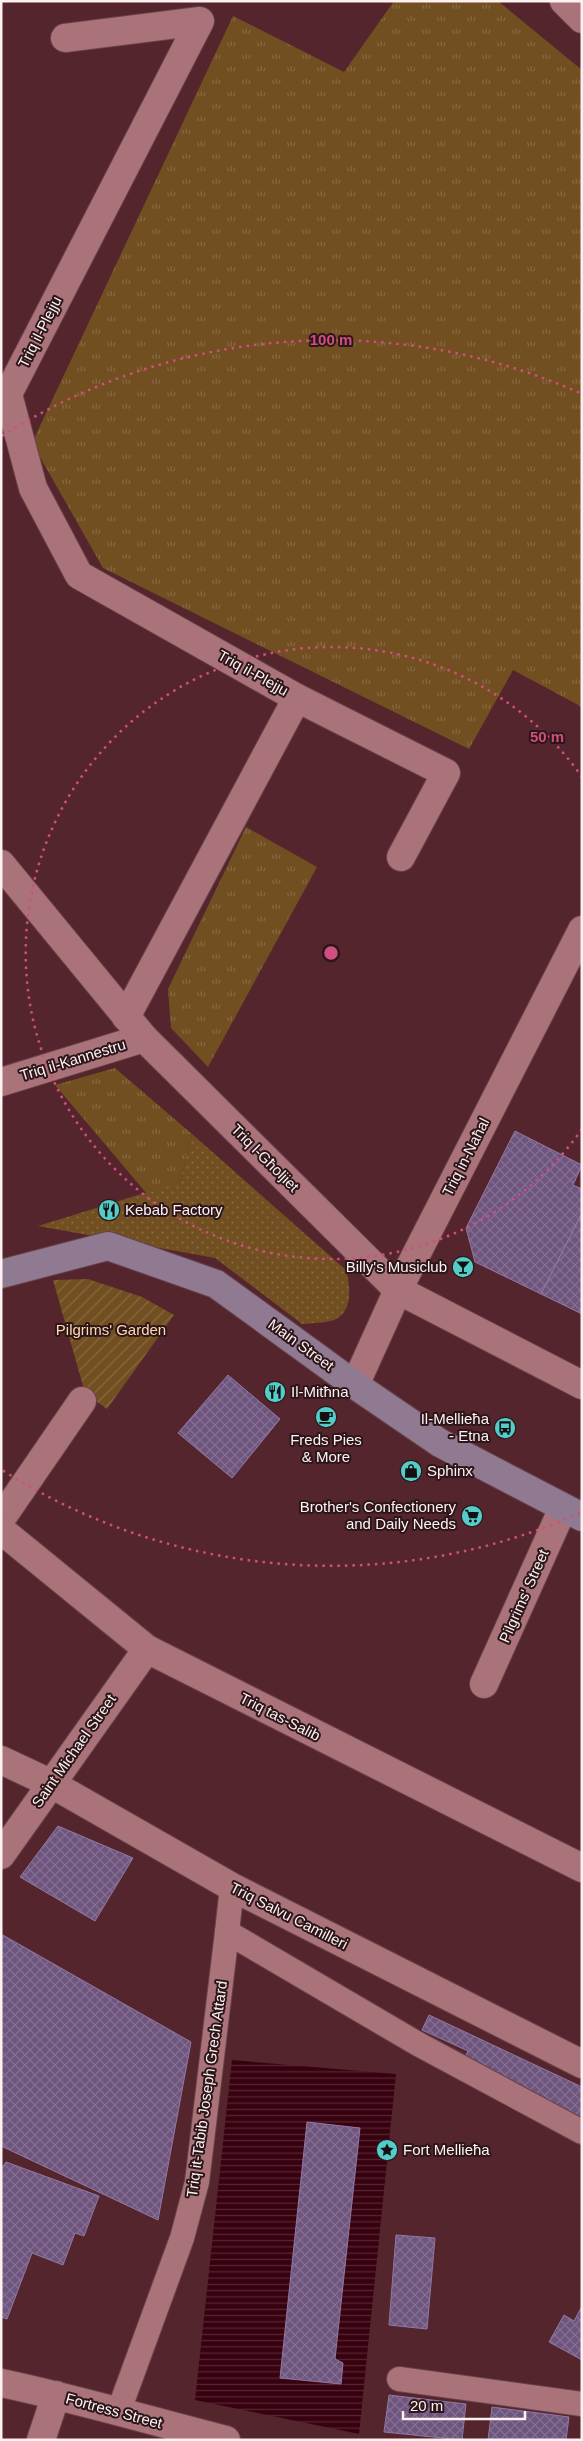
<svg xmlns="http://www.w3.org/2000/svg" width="583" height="2441" viewBox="0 0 583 2441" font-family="Helvetica,sans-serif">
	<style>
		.grass { fill: url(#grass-tufts) }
		.park { fill: url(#park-dots) }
		.garden { fill: url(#garden-furrows) }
		.water { fill: url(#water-rules) }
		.building { fill: url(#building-cross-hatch); stroke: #9278a3 }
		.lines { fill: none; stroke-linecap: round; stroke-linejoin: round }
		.service-casing { stroke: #68424a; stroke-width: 26 }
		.minor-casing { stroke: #68424a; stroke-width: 30 }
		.secondary-casing { stroke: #68424a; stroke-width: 30 }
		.service { stroke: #aa7379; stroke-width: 24 }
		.minor { stroke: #aa7379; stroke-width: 28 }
		.secondary { stroke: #907a91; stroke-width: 28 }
		.ring { fill: none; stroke: #d14e81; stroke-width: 2.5; stroke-dasharray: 2.5 5 }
		.labels { text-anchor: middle; stroke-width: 4; stroke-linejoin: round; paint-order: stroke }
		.street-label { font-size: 15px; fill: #fef1f2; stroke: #2c1619 }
		.poi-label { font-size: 15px; fill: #fef1f2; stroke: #2c1619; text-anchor: start }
		.park-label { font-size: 15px; fill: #ffdaaf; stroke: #2c1619 }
		.centre { fill: #d14e81; stroke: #2c1619; stroke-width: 2.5 }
		.ring-label { font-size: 15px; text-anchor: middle; font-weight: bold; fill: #d14e81; stroke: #2c1619; stroke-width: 4; stroke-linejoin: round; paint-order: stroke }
	</style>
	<defs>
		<pattern id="grass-tufts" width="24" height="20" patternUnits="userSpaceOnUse" patternTransform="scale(1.25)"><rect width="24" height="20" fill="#714f21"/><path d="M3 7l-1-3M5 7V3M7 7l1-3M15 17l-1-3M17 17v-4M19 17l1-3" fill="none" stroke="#866942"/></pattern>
		<pattern id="park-dots" width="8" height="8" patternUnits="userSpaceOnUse" patternTransform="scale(1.25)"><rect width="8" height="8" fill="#714f21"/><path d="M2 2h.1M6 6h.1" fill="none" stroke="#866942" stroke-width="1.8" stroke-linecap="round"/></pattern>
		<pattern id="garden-furrows" width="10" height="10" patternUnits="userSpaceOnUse" patternTransform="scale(1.25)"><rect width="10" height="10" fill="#714f21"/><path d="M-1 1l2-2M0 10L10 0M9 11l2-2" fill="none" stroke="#866942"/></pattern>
		<pattern id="water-rules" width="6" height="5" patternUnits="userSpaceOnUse" patternTransform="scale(1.25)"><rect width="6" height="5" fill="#380110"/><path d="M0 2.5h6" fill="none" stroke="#562633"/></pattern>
		<pattern id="building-cross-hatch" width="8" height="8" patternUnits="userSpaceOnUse" patternTransform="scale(1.25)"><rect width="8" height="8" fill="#6e557e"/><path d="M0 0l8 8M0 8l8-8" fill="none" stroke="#846e91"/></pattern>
	</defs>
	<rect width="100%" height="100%" fill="#54252d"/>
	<g class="grass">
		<polygon points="394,1 498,1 582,70 582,707 513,670 469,749 103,568 32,443 233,16 344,72"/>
		<polygon points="246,827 317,867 208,1067 171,1028 168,989"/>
		<polygon points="115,1068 192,1134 180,1182 147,1194 55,1085"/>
	</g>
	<path class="park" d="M 192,1134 L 346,1270 C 350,1286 354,1311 334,1320 C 326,1323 312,1323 302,1324 L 215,1258 L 38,1226 L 180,1182 Z"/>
	<polygon class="garden" points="88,1279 142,1297 174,1315 107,1409 85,1393 53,1280"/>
	<polygon class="water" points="232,2060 396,2074 359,2434 195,2400"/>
	<g class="building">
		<polygon points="515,1131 582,1165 573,1185 582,1189 582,1213 541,1294 475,1262 466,1228"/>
		<polygon points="582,1213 582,1314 541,1294"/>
		<polygon points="228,1375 280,1419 232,1478 178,1433"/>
		<polygon points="58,1826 133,1858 95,1921 20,1877"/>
		<polygon points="1,1934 191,2042 158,2220 1,2146"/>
		<polygon points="429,2015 582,2087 581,2119 462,2064 468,2051 422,2030"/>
		<polygon points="307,2122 360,2128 335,2359 343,2363 341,2384 280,2378"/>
		<polygon points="6,2162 99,2196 84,2236 75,2233 63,2265 32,2253 7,2319 1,2317 1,2169"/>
		<polygon points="396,2235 435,2238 427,2329 389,2325"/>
		<polygon points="582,2306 582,2360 549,2342 564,2315 574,2321"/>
		<polygon points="389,2395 466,2404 462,2440 384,2432"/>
		<polygon points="492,2407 569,2417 566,2440 488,2440"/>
	</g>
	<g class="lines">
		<g class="service-casing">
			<g id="service">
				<polyline points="232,1887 227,1932 418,2044 582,2132"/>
				<polyline points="399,2379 582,2404"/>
				<polyline points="118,2413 182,2238 197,2182 227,1932"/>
			</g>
		</g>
		<g class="minor-casing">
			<g id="minor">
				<polyline points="564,1 582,19"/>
				<polyline points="65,38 200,21 8,394 33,488 79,575 297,698 126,1017"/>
				<polyline points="297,698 446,773 401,857"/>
				<polyline points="1,864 144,1038 398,1290 582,1385"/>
				<polyline points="1,1082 144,1038"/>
				<polyline points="355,1385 398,1290 582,930"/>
				<polyline points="1,1519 82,1401"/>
				<polyline points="1,1530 147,1649 582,1868"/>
				<polyline points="484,1684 563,1508"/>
				<polyline points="1,1760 50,1783 232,1887 582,2064"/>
				<polyline points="1,1855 147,1649"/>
				<path d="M 1,2383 C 77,2399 151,2421 226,2440"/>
				<polyline points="41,2440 56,2395"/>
			</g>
		</g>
		<g class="secondary-casing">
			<polyline id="secondary" points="1,1274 108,1246 216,1284 355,1385 440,1443 582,1517"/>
		</g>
		<use href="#service" class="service"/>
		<use href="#minor" class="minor"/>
		<use href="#secondary" class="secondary"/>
	</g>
	<g class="ring">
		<path d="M582 1129A306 306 0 1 1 582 777"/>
		<path d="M580 1513A613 613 0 0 1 2 1470M2 436A613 613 0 0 1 580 393"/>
	</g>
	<defs>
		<g id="restaurant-disc" transform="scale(1.125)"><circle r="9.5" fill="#54cdc9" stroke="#2c1619"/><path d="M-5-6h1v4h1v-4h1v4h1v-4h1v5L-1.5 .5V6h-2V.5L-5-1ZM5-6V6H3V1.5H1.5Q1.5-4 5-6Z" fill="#111"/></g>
		<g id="bar-disc" transform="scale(1.125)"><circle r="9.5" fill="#54cdc9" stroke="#2c1619"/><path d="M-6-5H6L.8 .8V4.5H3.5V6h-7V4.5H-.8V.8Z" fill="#111"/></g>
		<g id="cafe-disc" transform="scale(1.125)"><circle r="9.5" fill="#54cdc9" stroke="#2c1619"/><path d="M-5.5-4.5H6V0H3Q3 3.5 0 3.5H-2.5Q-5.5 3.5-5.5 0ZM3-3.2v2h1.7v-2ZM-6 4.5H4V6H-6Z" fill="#111"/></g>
		<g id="bus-disc" transform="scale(1.125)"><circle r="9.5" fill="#54cdc9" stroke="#2c1619"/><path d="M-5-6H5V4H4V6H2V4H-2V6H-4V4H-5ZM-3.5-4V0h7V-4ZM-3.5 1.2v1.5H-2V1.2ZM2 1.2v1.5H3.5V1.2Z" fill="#111"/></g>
		<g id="shop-disc" transform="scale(1.125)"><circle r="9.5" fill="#54cdc9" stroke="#2c1619"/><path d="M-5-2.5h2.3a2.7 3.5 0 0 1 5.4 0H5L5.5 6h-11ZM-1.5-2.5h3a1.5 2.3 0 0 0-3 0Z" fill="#111"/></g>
		<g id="supermarket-disc" transform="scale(1.125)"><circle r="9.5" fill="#54cdc9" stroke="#2c1619"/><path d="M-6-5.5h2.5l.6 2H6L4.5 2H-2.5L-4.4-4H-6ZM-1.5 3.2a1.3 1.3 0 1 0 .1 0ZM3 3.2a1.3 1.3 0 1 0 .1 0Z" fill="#111"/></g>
		<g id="sight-disc" transform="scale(1.125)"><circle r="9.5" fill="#54cdc9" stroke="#2c1619"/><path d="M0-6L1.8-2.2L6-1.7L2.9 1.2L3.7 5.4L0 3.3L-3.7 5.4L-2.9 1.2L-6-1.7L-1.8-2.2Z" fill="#111"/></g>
	</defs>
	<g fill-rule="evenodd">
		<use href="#restaurant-disc" x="109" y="1210"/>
		<use href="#bar-disc" x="463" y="1267"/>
		<use href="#restaurant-disc" x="275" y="1392"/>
		<use href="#cafe-disc" x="326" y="1417"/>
		<use href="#bus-disc" x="505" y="1428"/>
		<use href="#shop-disc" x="411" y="1471"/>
		<use href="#supermarket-disc" x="472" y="1516"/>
		<use href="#sight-disc" x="387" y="2150"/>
	</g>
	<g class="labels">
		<g class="street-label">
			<text transform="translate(40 332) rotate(-63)" y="5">Triq il-Plejju</text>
			<text transform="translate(253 673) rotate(29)" y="5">Triq il-Plejju</text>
			<text transform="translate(73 1060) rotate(-17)" y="5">Triq il-Kannestru</text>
			<text transform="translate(466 1157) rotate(-63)" y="5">Triq in-Naħal</text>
			<text transform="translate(265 1158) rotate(45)" y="5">Triq l-Għoljiet</text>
			<text transform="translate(301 1345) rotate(36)" y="5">Main Street</text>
			<text transform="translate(524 1596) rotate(-66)" y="5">Pilgrims' Street</text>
			<text transform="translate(280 1717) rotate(27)" y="5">Triq tas-Salib</text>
			<text transform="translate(74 1751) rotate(-55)" y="5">Saint Michael Street</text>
			<text transform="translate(289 1916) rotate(27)" y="5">Triq Salvu Camilleri</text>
			<text transform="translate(207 2089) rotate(-82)" y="5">Triq it-Tabib Joseph Grech Attard</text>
			<text transform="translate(114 2411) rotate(15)" y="5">Fortress Street</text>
		</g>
		<g class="poi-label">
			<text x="125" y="1215">Kebab Factory</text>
			<text x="447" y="1272" text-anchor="end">Billy's Musiclub</text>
			<text x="291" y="1397">Il-Mitħna</text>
			<text x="489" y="1424" text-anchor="end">Il-Mellieħa<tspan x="489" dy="17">- Etna</tspan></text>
			<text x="326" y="1445" text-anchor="middle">Freds Pies<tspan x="326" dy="17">&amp; More</tspan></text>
			<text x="427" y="1476">Sphinx</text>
			<text x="456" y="1512" text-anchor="end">Brother's Confectionery<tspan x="456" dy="17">and Daily Needs</tspan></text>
			<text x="403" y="2155">Fort Mellieħa</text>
		</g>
		<g class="park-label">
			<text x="111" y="1335">Pilgrims' Garden</text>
		</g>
	</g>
	<circle cx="331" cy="953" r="8" class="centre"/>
	<g class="ring-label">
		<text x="331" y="345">100 m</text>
		<text x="547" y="742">50 m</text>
	</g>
	<rect width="583" height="2441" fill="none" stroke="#fef1f2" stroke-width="5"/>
	<path d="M403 2411v8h122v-8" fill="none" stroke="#fef1f2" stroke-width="2.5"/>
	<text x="410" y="2411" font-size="15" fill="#fef1f2" stroke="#2c1619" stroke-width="4" paint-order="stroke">20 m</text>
</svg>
